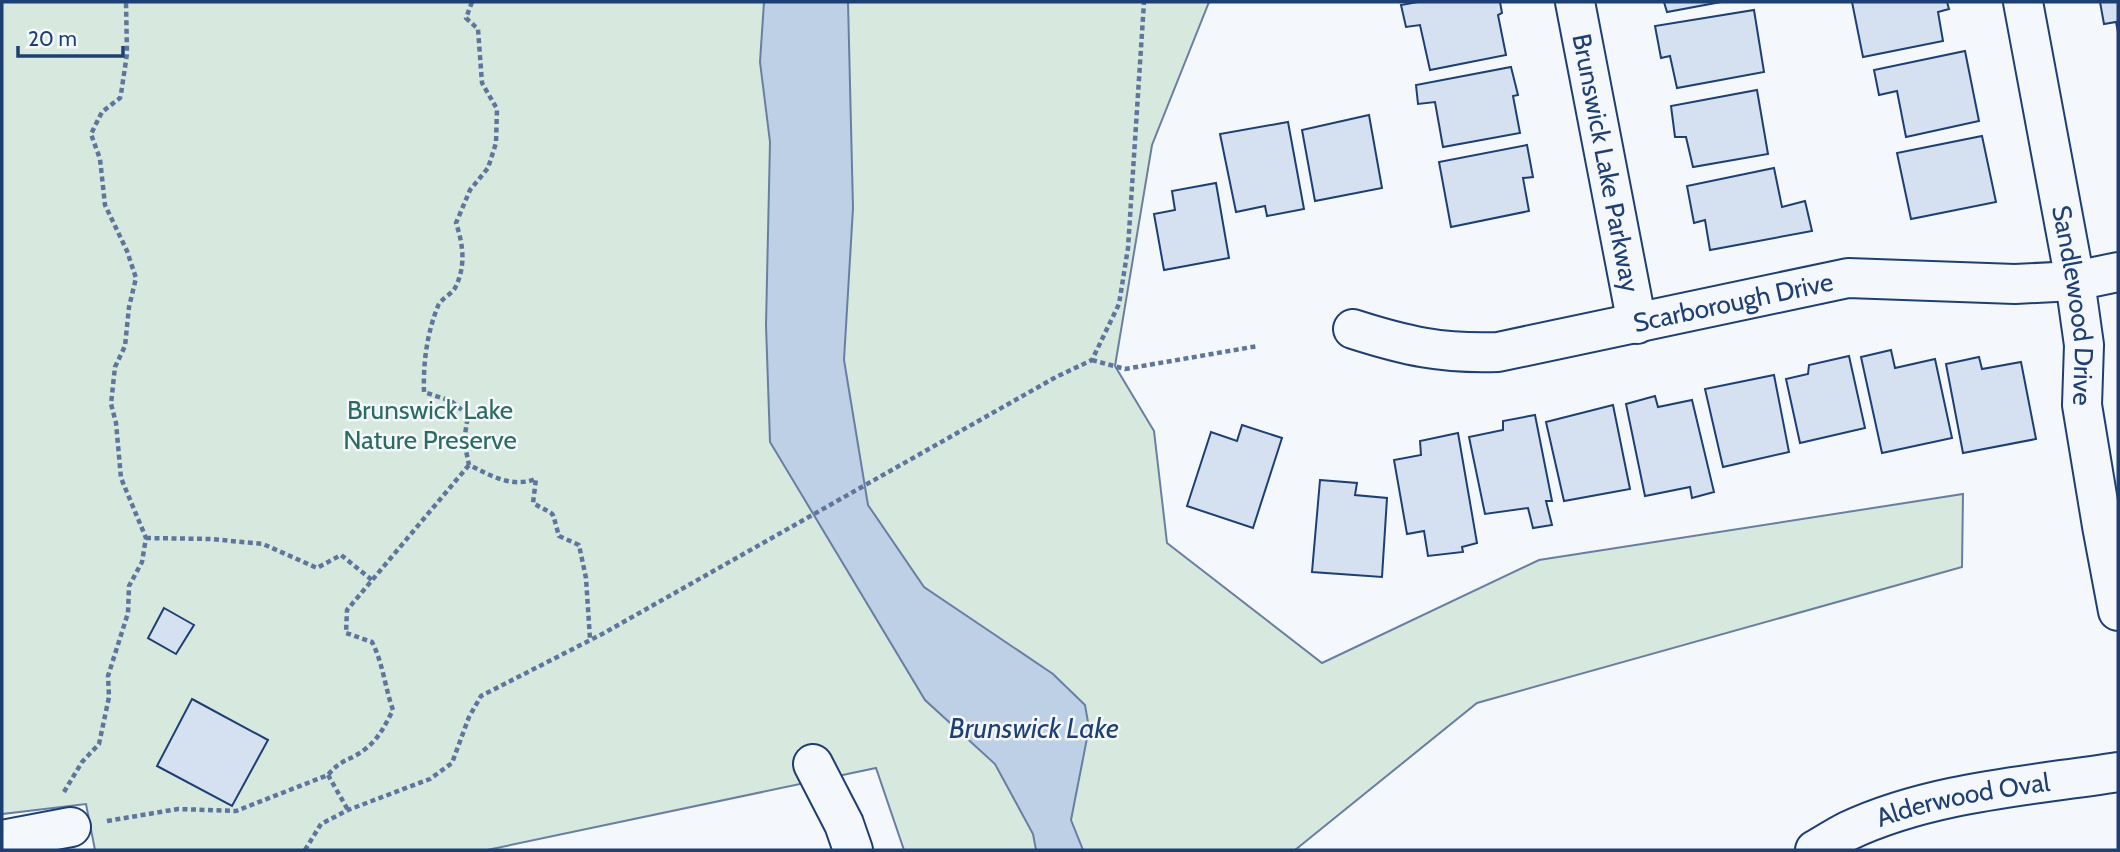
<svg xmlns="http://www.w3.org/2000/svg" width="2120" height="852" viewBox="0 0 2120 852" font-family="Cabin,sans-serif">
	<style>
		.green { fill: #d7e8df; stroke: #687fa3; stroke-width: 2 }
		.water { fill: #bed0e5; stroke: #687fa3; stroke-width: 2 }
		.building { fill: #d5e0f0; stroke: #1d3f73; stroke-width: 2 }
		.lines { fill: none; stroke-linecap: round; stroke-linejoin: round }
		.minor-casing { stroke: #1d3f73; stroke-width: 42 }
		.path { stroke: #5e769c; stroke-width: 4.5; stroke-dasharray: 5 3.5; stroke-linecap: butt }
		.minor { stroke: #f4f7fb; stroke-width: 38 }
		.labels { text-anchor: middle; stroke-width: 5; stroke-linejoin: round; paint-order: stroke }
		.street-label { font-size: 26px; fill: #1d3f73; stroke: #f4f7fb }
		.park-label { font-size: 26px; fill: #2c6c60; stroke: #f4f7fb }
		.water-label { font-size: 28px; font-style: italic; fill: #1d3f73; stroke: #f4f7fb }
	</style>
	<rect width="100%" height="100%" fill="#f4f7fb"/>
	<polygon class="green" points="2,2 1209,2 1152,145 1115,366 1154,431 1167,543 1322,663 1539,560 1963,494 1962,567 1477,703 1295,850 904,850 876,768 487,850 95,850 86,804 2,814"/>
	<polygon class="water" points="764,2 848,2 853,208 844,360 868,505 924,587 1053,674 1085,705 1089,728 1071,820 1083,850 1036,850 1033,834 995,764 925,700 770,442 766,325 770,142 760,62"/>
	<g class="building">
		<polygon points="1418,2 1500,2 1502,13 1498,15 1506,55 1430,70 1420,25 1406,27 1401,5"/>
		<polygon points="1664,2 1721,2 1667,12"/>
		<polygon points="1852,2 1947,2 1949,9 1938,12 1943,41 1863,57"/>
		<polygon points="2100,2 2118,2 2118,32 2116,22 2104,24"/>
		<polygon points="1754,10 1764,72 1677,88 1670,56 1661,58 1655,26"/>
		<polygon points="1965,51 1979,121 1906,137 1897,91 1879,95 1874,70"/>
		<polygon points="1511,67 1518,95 1513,96 1520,133 1443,147 1435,102 1418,104 1416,85"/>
		<polygon points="1757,90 1768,154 1693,167 1686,137 1675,137 1671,106"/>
		<polygon points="1369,115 1382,188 1315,201 1302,130"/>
		<polygon points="1288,122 1304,209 1267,216 1265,206 1236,212 1220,134"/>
		<polygon points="1982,136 1996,202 1911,219 1897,153"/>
		<polygon points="1527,145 1533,177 1523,178 1529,211 1451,227 1439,162"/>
		<polygon points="1774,168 1782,207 1805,201 1812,231 1710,250 1705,220 1694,223 1687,186"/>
		<polygon points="1216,183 1229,258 1164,270 1154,214 1175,210 1172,191"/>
		<polygon points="1891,350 1895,368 1935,359 1952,438 1882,453 1861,357"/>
		<polygon points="1849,356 1865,428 1800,443 1786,379 1808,374 1809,365"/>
		<polygon points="1979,357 1982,369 2021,362 2036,439 1963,453 1946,364"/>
		<polygon points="1774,375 1789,452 1723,467 1705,389"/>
		<polygon points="1655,396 1658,407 1692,400 1714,492 1692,498 1690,487 1645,496 1626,404"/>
		<polygon points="1613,405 1630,489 1564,501 1546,422"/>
		<polygon points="1535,415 1552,501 1546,501 1552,525 1533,528 1528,508 1485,514 1469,437 1503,430 1503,421"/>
		<polygon points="1242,425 1282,438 1253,528 1187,506 1211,432 1237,441"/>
		<polygon points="1458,433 1477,543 1462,547 1463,552 1428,556 1424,531 1407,534 1394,460 1421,455 1420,441"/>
		<polygon points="1320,480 1357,483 1355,495 1387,498 1382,577 1312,572"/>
		<polygon points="164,608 194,625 176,654 148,638"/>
		<polygon points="192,699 268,740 232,806 157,766"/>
	</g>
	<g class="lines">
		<g class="minor-casing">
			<g id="minor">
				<path id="s1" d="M 1575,2 L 1637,324"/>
				<path id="s2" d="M 2023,2 L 2075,281 L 2084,345 L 2082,405 L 2102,526 L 2118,611"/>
				<path id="s3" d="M 1353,329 C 1406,346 1442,354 1498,352 L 1848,278 L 2015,284 L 2075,281 L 2118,272"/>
				<polyline points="813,764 844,824 853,850"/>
				<polyline points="2,840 71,827"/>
				<path id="s4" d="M 1815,850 C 1826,844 1836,837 1848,831 C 1931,792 2028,786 2118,772"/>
			</g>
		</g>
		<g class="path">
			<path d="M 472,2 L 466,18 L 478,29 L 482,83 L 497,109 L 496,143 L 488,168 L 470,190 L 456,223 C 463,244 466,265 456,286 C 453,294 441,298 438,306 C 427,333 423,363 424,392 L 451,401 L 468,415 L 464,441 L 469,465 C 492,476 511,488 536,479 L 533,503 C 558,518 550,506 559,536 L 579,545 L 586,578 L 590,639"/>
			<polyline points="1092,360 1125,369 1258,346"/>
			<polyline points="146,538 211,539 263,544 317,568 341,555 372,580"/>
			<polyline points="328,775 348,810"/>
			<polyline points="64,792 82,762 99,744 109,697 108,676 128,613 129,586 142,562 146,538 121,478 116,423 111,404 115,367 125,346 129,307 136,278 127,251 105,205 100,159 91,134 102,112 120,98 121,94 127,54 126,2"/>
			<path d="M 107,821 L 178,809 L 236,811 L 328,775 C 342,758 350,761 364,750 C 379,739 385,725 393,710 C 385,688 383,663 372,642 L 346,633 L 347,610 L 469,465"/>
			<polyline points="305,850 321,824 348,810 430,779 452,763 469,717 481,696 604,633 1056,377 1092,360 1119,304 1128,248 1144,2"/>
		</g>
		<use href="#minor" class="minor"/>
	</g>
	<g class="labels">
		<g class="street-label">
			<text dy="9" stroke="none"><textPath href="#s1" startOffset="164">Brunswick Lake Parkway</textPath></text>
			<text dy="9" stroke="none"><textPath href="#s3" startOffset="388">Scarborough Drive</textPath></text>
			<text dy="9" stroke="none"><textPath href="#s2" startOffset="308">Sandlewood Drive</textPath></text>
			<text dy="9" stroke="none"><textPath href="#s4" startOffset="158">Alderwood Oval</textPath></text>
		</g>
		<g class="park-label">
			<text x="430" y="419">Brunswick Lake<tspan x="430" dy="30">Nature Preserve</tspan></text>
		</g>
		<g class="water-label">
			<text x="1034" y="738">Brunswick Lake</text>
		</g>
	</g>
	<rect width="2120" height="852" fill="none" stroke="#1d3f73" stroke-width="7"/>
	<path d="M18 46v10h105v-10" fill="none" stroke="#1d3f73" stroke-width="3.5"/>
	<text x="28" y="46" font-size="21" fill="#1d3f73" stroke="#f4f7fb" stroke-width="5" paint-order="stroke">20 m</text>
</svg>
